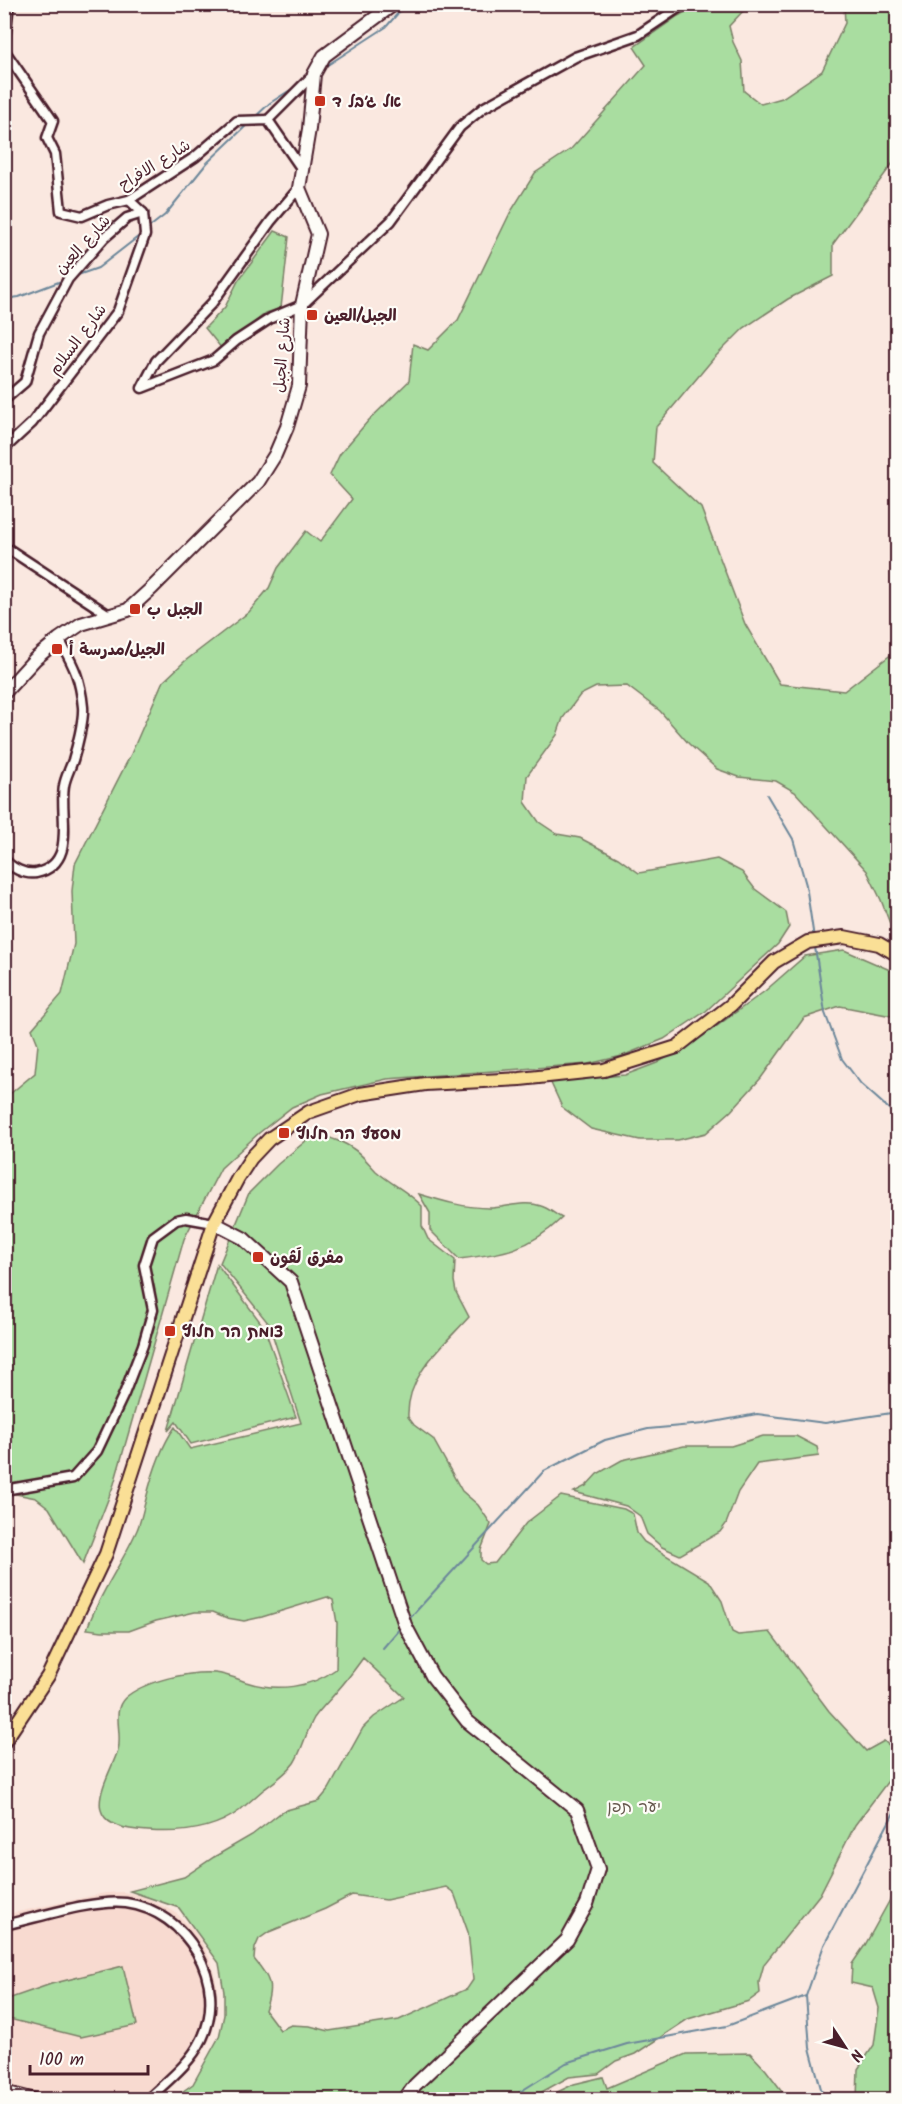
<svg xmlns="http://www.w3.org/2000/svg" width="902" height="2104" viewBox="0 0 902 2104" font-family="Kalam,'Playpen Sans Arabic','Playpen Sans Hebrew',sans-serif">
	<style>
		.built { fill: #f8dad0 }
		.green { fill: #a9dda0; stroke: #7a7e66; stroke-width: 1.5; fill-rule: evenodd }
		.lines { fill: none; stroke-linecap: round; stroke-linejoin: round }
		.stream { stroke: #6c879a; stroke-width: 2 }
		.street-casing { stroke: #4a1f2b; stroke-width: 13 }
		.secondary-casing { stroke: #4a1f2b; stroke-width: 16 }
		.primary-casing { stroke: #4a1f2b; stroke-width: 16 }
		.street { stroke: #fdfcf7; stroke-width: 8 }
		.secondary { stroke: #fdfcf7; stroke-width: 12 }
		.primary { stroke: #fadf96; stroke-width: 12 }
		.poi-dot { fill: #c8321e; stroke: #fdfcf7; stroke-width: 2 }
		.labels { text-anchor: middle; stroke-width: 4.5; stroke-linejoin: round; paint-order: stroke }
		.poi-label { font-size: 16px; font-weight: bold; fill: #4a1f2b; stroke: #fdfcf7; text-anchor: start }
		.street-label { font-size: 16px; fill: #4a1f2b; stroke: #fdfcf7 }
		.park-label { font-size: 16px; fill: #66584e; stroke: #fdfcf7 }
	</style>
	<rect width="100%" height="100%" fill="#fae8e0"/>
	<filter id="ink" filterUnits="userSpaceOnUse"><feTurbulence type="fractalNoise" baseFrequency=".0167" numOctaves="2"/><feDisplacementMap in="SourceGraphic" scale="12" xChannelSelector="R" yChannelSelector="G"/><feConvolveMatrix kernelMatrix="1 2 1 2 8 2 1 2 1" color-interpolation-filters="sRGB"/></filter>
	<g filter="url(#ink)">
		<polygon class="built" points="123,1892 143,1896 175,1912 192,1928 201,1941 211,1960 217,1986 217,2012 210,2039 199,2059 157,2099 63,2099 5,2085 4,1915 105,1893"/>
		<g class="green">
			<polygon points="698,5 742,5 745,9 729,26 733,42 742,61 744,91 761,104 782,98 822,71 845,23 844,5 897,5 896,159 833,244 833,276 788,299 744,328 713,359 656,427 653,463 701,508 745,624 780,684 844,691 897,650 897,942 881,900 867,871 795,792 776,781 739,777 717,769 689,744 660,711 627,686 596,687 580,695 563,718 557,735 527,776 525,802 539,822 557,834 580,838 618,858 639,873 717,859 742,872 755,889 786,912 789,927 778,944 706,1011 664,1039 622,1056 588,1064 387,1079 322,1094 292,1107 259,1133 221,1168 184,1239 114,1484 83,1564 49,1508 36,1498 11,1493 5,1498 5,1098 35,1073 38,1044 32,1029 62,994 74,944 72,891 75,864 131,754 162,683 185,661 249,612 269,588 278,568 306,531 320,542 352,499 330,475 340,454 368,421 409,381 413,344 428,350 458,320 510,213 535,173 571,149 646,65 634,47 678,16"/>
			<polygon points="275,231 289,237 281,308 266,313 222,349 205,328 225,307 238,281"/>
			<polygon points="844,950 897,973 897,1017 840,1006 804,1018 761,1078 731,1111 706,1133 678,1140 640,1140 591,1129 562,1107 550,1081 625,1075 657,1063 703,1036 765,991 805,956"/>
			<path d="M 318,1131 C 331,1141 342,1140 352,1148 C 362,1154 368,1163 376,1171 C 391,1184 409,1192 422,1206 L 422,1226 L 428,1239 L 455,1260 L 454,1281 L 456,1292 L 469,1317 C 443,1346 406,1375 408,1417 L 414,1425 L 433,1439 L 462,1491 L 478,1505 L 491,1524 L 481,1550 L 481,1560 L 486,1564 L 495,1563 L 526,1523 L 561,1496 L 624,1509 L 633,1514 L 637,1533 L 644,1542 L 709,1581 L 722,1601 L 732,1632 L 738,1635 L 770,1632 L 829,1711 L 866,1751 L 884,1741 L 897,1753 L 897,1769 L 855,1825 L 820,1894 L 764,1964 L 759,1982 L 760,1993 L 749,2001 L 688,2019 L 635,2054 L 616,2061 L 598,2074 L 569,2077 L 529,2099 L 172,2099 L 193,2084 L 219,2037 L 224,2015 L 224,1992 L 219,1963 L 179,1908 L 130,1891 L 184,1877 L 214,1857 L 252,1835 L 283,1811 L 319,1801 L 329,1789 L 363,1728 L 374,1717 L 404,1697 L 363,1658 C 355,1669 347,1680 338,1690 C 331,1699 321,1708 314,1718 C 306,1732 302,1751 294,1763 C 286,1774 274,1782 263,1790 C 255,1797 247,1804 239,1811 C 208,1834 166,1834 130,1829 C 77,1821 109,1778 118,1750 C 123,1734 111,1711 125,1698 C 144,1681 189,1671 215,1673 C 226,1674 235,1678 246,1682 C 276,1692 311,1688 336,1669 L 337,1623 L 333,1600 L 327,1597 L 262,1617 L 244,1621 L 227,1618 L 213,1612 L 195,1612 L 156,1621 L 129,1631 L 102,1631 L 87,1629 C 99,1594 122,1564 137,1530 C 141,1521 143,1510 146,1499 C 152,1475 160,1448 175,1427 L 190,1449 L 301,1423 L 269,1324 L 220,1263 L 249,1193 L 278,1164 ZM 446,1887 L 454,1893 L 468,1932 L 473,1980 L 467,1989 L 399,2020 L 329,2031 L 310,2026 L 291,2025 L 280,2030 L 265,2010 C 274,1985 270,1978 254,1959 L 255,1948 L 259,1939 L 269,1932 L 325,1909 L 352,1895 L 386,1900 Z"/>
			<path d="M 419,1194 C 442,1201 465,1208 489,1208 C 505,1208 524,1200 541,1206 C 548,1208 555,1214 562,1218 C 529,1250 502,1254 459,1259 L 430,1230 L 430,1213 Z"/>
			<polygon points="217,1264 264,1327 296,1417 191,1444 176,1422 168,1431"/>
			<polygon points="763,1436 796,1436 817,1447 819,1456 757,1464 738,1492 726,1524 720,1532 680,1555 662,1547 647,1534 640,1516 626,1506 574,1492 586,1486 597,1474 622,1460 684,1446 731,1446"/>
			<polygon points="897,1887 897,2099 857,2099 858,2069 874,2045 879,2008 873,1988 851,1983 852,1964 865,1945"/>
			<polygon points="123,1966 137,2025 81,2037 5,2018 5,2000 51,1984"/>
			<polygon points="750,2053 766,2070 788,2099 543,2099 574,2084 603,2077 607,2088 686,2054"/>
		</g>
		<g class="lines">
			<g class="stream">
				<polyline points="323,68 386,27 406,4"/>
				<polyline points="255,117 270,103 298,85"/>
				<polyline points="147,229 165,215 207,163 249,123"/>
				<polyline points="75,276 98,268 143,233"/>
				<polyline points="4,299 19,297 64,280"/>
				<polyline points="767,795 793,839 806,885 814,938"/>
				<polyline points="815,947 825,1013 842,1059 861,1084 898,1117"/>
				<polyline points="409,1619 544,1471 605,1440 648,1429 703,1424 757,1414 825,1423 898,1412"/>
				<polyline points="383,1648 401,1627"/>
				<polyline points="507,2100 566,2063 627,2044 727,2026 806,1996"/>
				<polyline points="824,2100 810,2048 806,1996 824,1945 898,1805"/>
			</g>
			<g class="street-casing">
				<g id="street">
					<polyline points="4,47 9,4"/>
					<polyline points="4,50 53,121 47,138 55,154 61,211 82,216 108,205 129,200 195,157 237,121 268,120 301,168"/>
					<polyline points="268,120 314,74"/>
					<polyline points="299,188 271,221 212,303 156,361 142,388 214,360 236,341 271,318 302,305 391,221 460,127 483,108 575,57 638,35 684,4"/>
					<polyline points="4,400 25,382 39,333 68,279 104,238 127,218 143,213"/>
					<polyline points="4,449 32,423 118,311 145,235 143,213 129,200"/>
					<polyline points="10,550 109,615"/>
					<path d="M 4,859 C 11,868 25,875 36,873 C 78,864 59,815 64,786 C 65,778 70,769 73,760 C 77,747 84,720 83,707 C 80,676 73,665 59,639"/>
					<polyline points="4,1490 73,1478 97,1451 124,1394 143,1345 153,1310 144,1265 153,1237 176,1220 186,1218 214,1223"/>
					<path d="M 4,1925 C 37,1918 94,1899 126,1903 C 187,1911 229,1982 202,2039 C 190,2064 167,2081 147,2100"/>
				</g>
			</g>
			<g class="secondary-casing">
				<g id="secondary">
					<polyline points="4,693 35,659 59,639 81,624 128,610 152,588 258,482 275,455 287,427 299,386 302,305 318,234 299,188 309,129 314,74 324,56 394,4"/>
					<polyline points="214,1223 243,1238 291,1282 405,1625 432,1676 467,1721 577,1810 598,1869 587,1904 567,1940 415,2085 404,2100"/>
					<polyline points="4,2092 35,2100"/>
				</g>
			</g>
			<g class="primary-casing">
				<polyline id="primary" points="4,1742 48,1676 106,1554 214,1223 238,1178 251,1158 269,1139 309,1112 360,1094 425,1084 520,1079 604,1070 677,1047 731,1005 774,962 808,942 844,937 879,944 898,955"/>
			</g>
			<use href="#street" class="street"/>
			<use href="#secondary" class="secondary"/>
			<use href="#primary" class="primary"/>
		</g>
	</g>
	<g class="poi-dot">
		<rect x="314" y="95" width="12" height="12" rx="3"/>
		<rect x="306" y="309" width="12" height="12" rx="3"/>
		<rect x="129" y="603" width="12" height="12" rx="3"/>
		<rect x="51" y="643" width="12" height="12" rx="3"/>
		<rect x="278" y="1127" width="12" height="12" rx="3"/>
		<rect x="252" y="1251" width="12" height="12" rx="3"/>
		<rect x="164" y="1325" width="12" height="12" rx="3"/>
	</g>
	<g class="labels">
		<g class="poi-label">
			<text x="332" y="107">אל ג׳בל ד</text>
			<text x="324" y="321">الجبل/العين</text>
			<text x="147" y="615">الجبل ب</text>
			<text x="69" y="655">الجيل/مدرسة أ</text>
			<text x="296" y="1139">מסעף הר חלוץ</text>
			<text x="270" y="1263">مفرق لَڤون</text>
			<text x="182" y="1337">צומת הר חלוץ</text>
		</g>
		<g class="street-label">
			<text transform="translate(154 164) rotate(-32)" y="6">شارع الافراح</text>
			<text transform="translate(82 244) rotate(-48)" y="6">شارع العين</text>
			<text transform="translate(77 339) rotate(-53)" y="6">شارع السلام</text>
			<text transform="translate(281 355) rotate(-86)" y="6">شارع الجبل</text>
		</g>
		<g class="park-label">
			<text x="634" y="1812">יער תפן</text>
		</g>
	</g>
	<rect width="902" height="2104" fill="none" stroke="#fdfcf7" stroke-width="24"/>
	<rect x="12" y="12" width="878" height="2080" fill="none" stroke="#4a1f2b" stroke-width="2" filter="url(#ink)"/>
	<g transform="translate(845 2047) rotate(126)" stroke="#fdfcf7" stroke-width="4.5" paint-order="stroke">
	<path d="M0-4.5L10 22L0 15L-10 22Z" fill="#4a1f2b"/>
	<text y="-9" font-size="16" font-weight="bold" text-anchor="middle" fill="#4a1f2b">N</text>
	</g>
	<path d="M30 2065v9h118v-9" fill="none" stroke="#4a1f2b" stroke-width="3"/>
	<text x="39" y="2065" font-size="18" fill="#4a1f2b" stroke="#fdfcf7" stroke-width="4.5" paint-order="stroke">100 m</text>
</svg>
